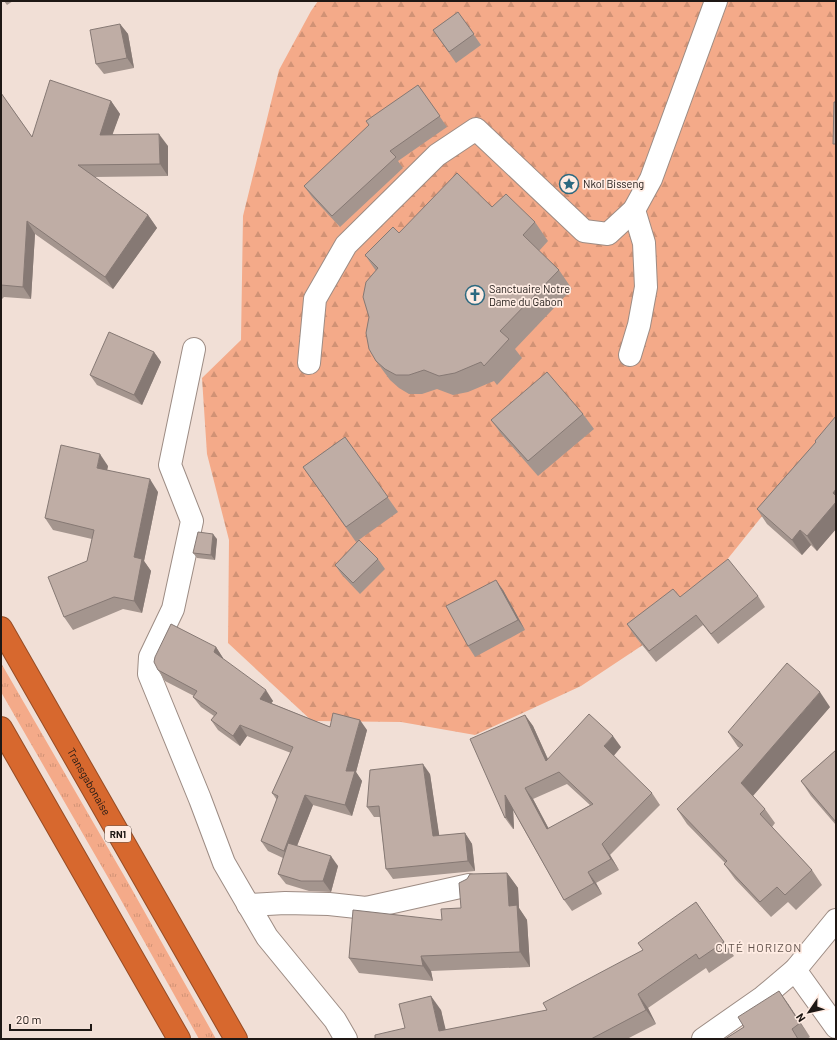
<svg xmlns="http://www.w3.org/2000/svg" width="837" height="1040" viewBox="0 0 837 1040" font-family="Barlow,sans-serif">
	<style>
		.grass { fill: url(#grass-tufts) }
		.forest { fill: url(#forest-firs) }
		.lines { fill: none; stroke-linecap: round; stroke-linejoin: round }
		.minor-casing { stroke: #9d8c84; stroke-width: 24 }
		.highway-casing { stroke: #964c25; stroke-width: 24 }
		.minor { stroke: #fff; stroke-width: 22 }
		.highway { stroke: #d7682e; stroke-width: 22 }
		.wall { fill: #a4958e; fill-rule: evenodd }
		.shaded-wall { fill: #867974 }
		.building { fill: #bfada5; stroke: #867974; fill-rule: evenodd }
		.labels { text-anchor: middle; stroke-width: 3.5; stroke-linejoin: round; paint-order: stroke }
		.shield { fill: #ffece3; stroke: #625853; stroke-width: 1 }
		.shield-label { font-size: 10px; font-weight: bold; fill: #1e1815 }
		.poi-label { font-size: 11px; fill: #1e1815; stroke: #ffece3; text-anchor: start }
		.street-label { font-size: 11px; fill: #1e1815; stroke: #ffece3 }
		.neighbourhood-label { font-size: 12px; letter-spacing: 1px; fill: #62534c; stroke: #ffece3 }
	</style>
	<defs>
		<pattern id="grass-tufts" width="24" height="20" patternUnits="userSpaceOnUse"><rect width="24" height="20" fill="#f4aa89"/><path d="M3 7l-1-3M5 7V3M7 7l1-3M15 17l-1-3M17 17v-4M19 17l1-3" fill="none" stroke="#d19275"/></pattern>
		<pattern id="forest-firs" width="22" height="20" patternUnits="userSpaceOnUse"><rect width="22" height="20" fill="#f4aa89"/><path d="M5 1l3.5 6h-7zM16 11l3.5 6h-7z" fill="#d19275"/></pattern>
	</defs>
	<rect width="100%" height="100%" fill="#f1dfd6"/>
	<polygon class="grass" points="1,663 130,886 216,1039 199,1039 117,893 1,692"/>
	<polygon class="forest" points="318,1 836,1 836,428 775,500 676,623 581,686 475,735 401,722 312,721 228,643 229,540 207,454 202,378 241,340 243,216 279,70 311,11"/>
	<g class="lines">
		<g class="minor-casing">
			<g id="minor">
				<polyline points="194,349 170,465 192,521 173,609 150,657 149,674 200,799 224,863 267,937 335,1020 346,1039"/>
				<polyline points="630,355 639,325 646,287 644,243 634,210"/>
				<polyline points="309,363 315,299 346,245 437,155 476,129 584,231 608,234 634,210 651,179 716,1"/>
				<polyline points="248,905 285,903 329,904 366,908 469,885"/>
				<polyline points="795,970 836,1027"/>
				<polyline points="703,1039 763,997 795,970 836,920"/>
			</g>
		</g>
		<g class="highway-casing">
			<g id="highway">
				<path id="s1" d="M 1,628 L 236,1039"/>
				<polyline points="1,728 179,1039"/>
			</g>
		</g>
		<use href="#minor" class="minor"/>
		<use href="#highway" class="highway"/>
	</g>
	<g class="wall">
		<polygon points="4,1 13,1 7,5"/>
		<polygon points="458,12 481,45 456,63 433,30"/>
		<polygon points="120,24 128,34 134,68 104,74 96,64"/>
		<polygon points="418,85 447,127 398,161 403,168 340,227 312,197 304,186"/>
		<polygon points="1,93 32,137 111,101 120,114 112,134 168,146 168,176 94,177 148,215 157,228 113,289 35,234 31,299 4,297 1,300"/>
		<polygon points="492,207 535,222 548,241 539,251 559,270 572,289 515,349 522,358 497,385 494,381 468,392 453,395 437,389 422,394 409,394 399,388 390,380 376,361 369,317 376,271 365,255 399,233"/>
		<polygon points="154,352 161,362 142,405 97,385 90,375"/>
		<polygon points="583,414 594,429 538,476 502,435 491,420"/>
		<polygon points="836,416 836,529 817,551 811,545 802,555 767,524 757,509 816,442"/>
		<polygon points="345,437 398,512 356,542 303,467"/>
		<polygon points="108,466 107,470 158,492 144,561 151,571 142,613 123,609 73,630 64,617 87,561 92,539 53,530 45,518"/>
		<polygon points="217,539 215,560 197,558 193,553"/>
		<polygon points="378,559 385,569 360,594 342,575 335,565"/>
		<polygon points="503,590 525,630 475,657 468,646"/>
		<polygon points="758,596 765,607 718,644 703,625 656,662 634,635 627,624 680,597"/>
		<polygon points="216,647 223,658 223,659 273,701 271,703 330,727 367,730 356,772 362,781 352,816 313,805 297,846 338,866 331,892 309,891 286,884 278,874 283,858 268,851 261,841 277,800 272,793 291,753 247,736 240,746 218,730 211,720 214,716 201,707 193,697 194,696 165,681 158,670"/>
		<polygon points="830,707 753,796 765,809 775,823 772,827 812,870 822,885 796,910 788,902 771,917 735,879 724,864 725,863 687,824 677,809 740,748 738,747 728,732"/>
		<path d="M 525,715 L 533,726 L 548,759 L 621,747 L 613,756 L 652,793 L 660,805 L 610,855 L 619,870 L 596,883 L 602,894 L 572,911 L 564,900 L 513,810 L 514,829 L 513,829 L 505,818 ZM 567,784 L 590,805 L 549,829 L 533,799 Z"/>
		<polygon points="836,750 836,825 811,796 801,781"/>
		<polygon points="430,774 439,836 465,833 472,844 475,871 393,879 386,869 380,817 374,817 367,807"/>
		<polygon points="507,873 518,888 519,908 527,920 530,967 431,971 433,981 359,973 349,958 442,920 461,908"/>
		<polygon points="696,902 734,956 709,973 706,968 648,1008 656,1024 627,1039 375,1039 405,1028 441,1010 445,1030 547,1010 643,950"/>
		<polygon points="779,991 810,1037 807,1039 725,1039 744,1027"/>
	</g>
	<g class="shaded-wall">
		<polygon points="120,24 128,34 134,68 127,58"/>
		<polygon points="111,101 120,114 108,147 100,135"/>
		<polygon points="159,134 168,146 168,176 160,164"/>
		<polygon points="148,215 157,228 113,289 105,277"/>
		<polygon points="27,221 35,234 31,299 23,287"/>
		<polygon points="154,352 161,362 142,405 134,395"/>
		<polygon points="100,454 108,466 105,480 97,468"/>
		<polygon points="150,479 158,492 144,561 151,571 142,613 134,601 134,557"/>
		<polygon points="836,489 836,498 833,493"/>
		<polygon points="836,502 836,529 817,551 807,536"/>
		<polygon points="800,530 811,545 802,555 792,540"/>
		<polygon points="213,534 217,539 215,560 211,555"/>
		<polygon points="496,580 503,590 525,630 518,620"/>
		<polygon points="216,647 223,658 221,662 214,652"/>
		<polygon points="266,690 273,701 267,709 260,699"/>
		<polygon points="820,692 830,707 751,798 741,783"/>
		<polygon points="525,715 533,726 554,773 546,761"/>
		<polygon points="360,720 367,730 356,772 362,781 352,816 345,805 346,771"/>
		<polygon points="240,725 247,736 240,746 233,736"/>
		<polygon points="613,736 621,747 612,758 604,746"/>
		<polygon points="423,764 430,774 441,847 433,836"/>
		<polygon points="525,788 533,799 555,841 547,829"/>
		<polygon points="305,795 313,805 291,861 284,851"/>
		<polygon points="505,795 513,806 514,829 506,817"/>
		<polygon points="465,833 472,844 475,871 468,861"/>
		<polygon points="602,844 610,855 619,870 611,859"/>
		<polygon points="331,856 338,866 331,892 323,881"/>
		<polygon points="588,872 596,883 602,894 594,883"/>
		<polygon points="507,873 518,888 519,908 527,920 530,967 520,952 509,906"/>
		<polygon points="421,956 431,971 433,981 423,966"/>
		<polygon points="779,991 789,1005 810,1037 800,1023"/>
		<polygon points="638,994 648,1008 656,1024 646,1010"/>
		<polygon points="431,996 441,1010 448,1039 439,1031"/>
	</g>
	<g class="building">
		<polygon points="458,12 474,34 449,52 433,30"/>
		<polygon points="120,24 127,58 96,64 90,30"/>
		<polygon points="50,80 111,101 100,135 159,134 160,164 78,165 148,215 105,277 27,221 23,287 1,285 1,93 32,137"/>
		<polygon points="418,85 440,116 390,151 396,157 332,216 304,186 369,125 366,121"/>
		<polygon points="834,102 836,102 836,144 833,144"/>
		<polygon points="457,173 492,207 506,194 535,222 523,235 559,270 500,331 509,339 484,366 481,362 455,373 439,376 424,370 409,375 396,375 385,369 376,361 369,349 366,333 369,317 363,297 366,282 378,268 365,255 393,227 399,233"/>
		<polygon points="109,332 154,352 134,395 90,375"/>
		<polygon points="547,372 583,414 528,461 491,420"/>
		<polygon points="836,416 836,489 833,493 836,496 836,502 807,536 800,530 792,540 757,509 816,442 815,441"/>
		<polygon points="345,437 388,497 346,527 303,467"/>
		<polygon points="61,445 100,454 97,468 150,479 134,557 142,559 134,601 114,597 64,617 48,577 87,561 94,530 45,518"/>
		<polygon points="198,532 213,534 211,555 193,553"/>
		<polygon points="359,540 378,559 353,583 335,565"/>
		<polygon points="728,559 758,596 711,634 696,615 649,651 627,624 673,589 680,597"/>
		<polygon points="496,580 518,620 468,646 446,606"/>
		<polygon points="171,624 216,647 214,652 266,690 260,699 330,727 333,713 360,720 346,771 355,771 345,805 305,795 284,851 261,841 278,796 272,793 293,747 240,725 233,736 211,720 217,713 193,697 197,691 158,670 154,662 155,657"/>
		<polygon points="787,663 820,692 741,783 765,809 760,814 812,870 785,895 777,887 760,902 724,864 727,861 677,809 743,745 728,732"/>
		<path d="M 589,714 L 613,736 L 604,746 L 652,793 L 602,844 L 611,859 L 588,872 L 594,883 L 564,900 L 505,795 L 506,817 L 505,818 L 470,739 L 525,715 L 546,761 ZM 559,772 L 593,804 L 547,829 L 525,788 Z"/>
		<polygon points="836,750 836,822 801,781"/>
		<polygon points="423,764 433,836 465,833 468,861 386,869 379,806 367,807 370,770"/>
		<polygon points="288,843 331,856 323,881 301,881 278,874"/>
		<polygon points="507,873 509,906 517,905 520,952 421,956 423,966 349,958 353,910 442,920 441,909 461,908 459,883 467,879 470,874"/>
		<polygon points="696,902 724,942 699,959 696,954 638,994 646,1010 591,1039 375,1039 375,1035 405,1028 399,1004 431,996 439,1031 547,1010 543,1003 643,950 638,943"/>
		<polygon points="779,991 800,1023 792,1029 798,1039 725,1039 744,1027 738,1017"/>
	</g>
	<defs>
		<g id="sight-ring" transform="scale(1)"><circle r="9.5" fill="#ffece3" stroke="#2c6980" stroke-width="1.5"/><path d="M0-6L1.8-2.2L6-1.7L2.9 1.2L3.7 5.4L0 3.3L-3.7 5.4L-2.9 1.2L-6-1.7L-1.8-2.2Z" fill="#2c6980"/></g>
		<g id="church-ring" transform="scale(1)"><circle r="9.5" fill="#ffece3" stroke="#2c6980" stroke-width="1.5"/><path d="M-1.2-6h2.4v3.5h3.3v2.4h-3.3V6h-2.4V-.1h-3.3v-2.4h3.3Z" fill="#2c6980"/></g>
	</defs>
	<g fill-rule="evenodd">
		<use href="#sight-ring" x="569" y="184"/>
		<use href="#church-ring" x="475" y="295"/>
	</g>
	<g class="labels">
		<rect class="shield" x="105" y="826" width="26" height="16" rx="3"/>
		<g class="shield-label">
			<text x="118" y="838">RN1</text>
		</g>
		<g class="poi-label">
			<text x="583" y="188">Nkol Bisseng</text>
			<text x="489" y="293">Sanctuaire Notre<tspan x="489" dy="13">Dame du Gabon</tspan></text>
		</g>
		<g class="street-label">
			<text dy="4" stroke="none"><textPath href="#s1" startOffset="177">Transgabonaise</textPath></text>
		</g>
		<g class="neighbourhood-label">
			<text x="759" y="952">CITÉ HORIZON</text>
		</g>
	</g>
	<rect width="837" height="1040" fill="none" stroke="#1e1815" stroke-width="4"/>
	<g transform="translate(809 1012) rotate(236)" stroke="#ffece3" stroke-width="3" paint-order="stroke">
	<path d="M0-3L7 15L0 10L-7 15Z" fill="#1e1815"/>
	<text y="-6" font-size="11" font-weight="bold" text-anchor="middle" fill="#1e1815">N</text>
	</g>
	<path d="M10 1024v6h81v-6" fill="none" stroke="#1e1815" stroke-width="2"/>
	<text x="16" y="1024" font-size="12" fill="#1e1815" stroke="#ffece3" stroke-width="3" paint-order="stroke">20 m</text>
</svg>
